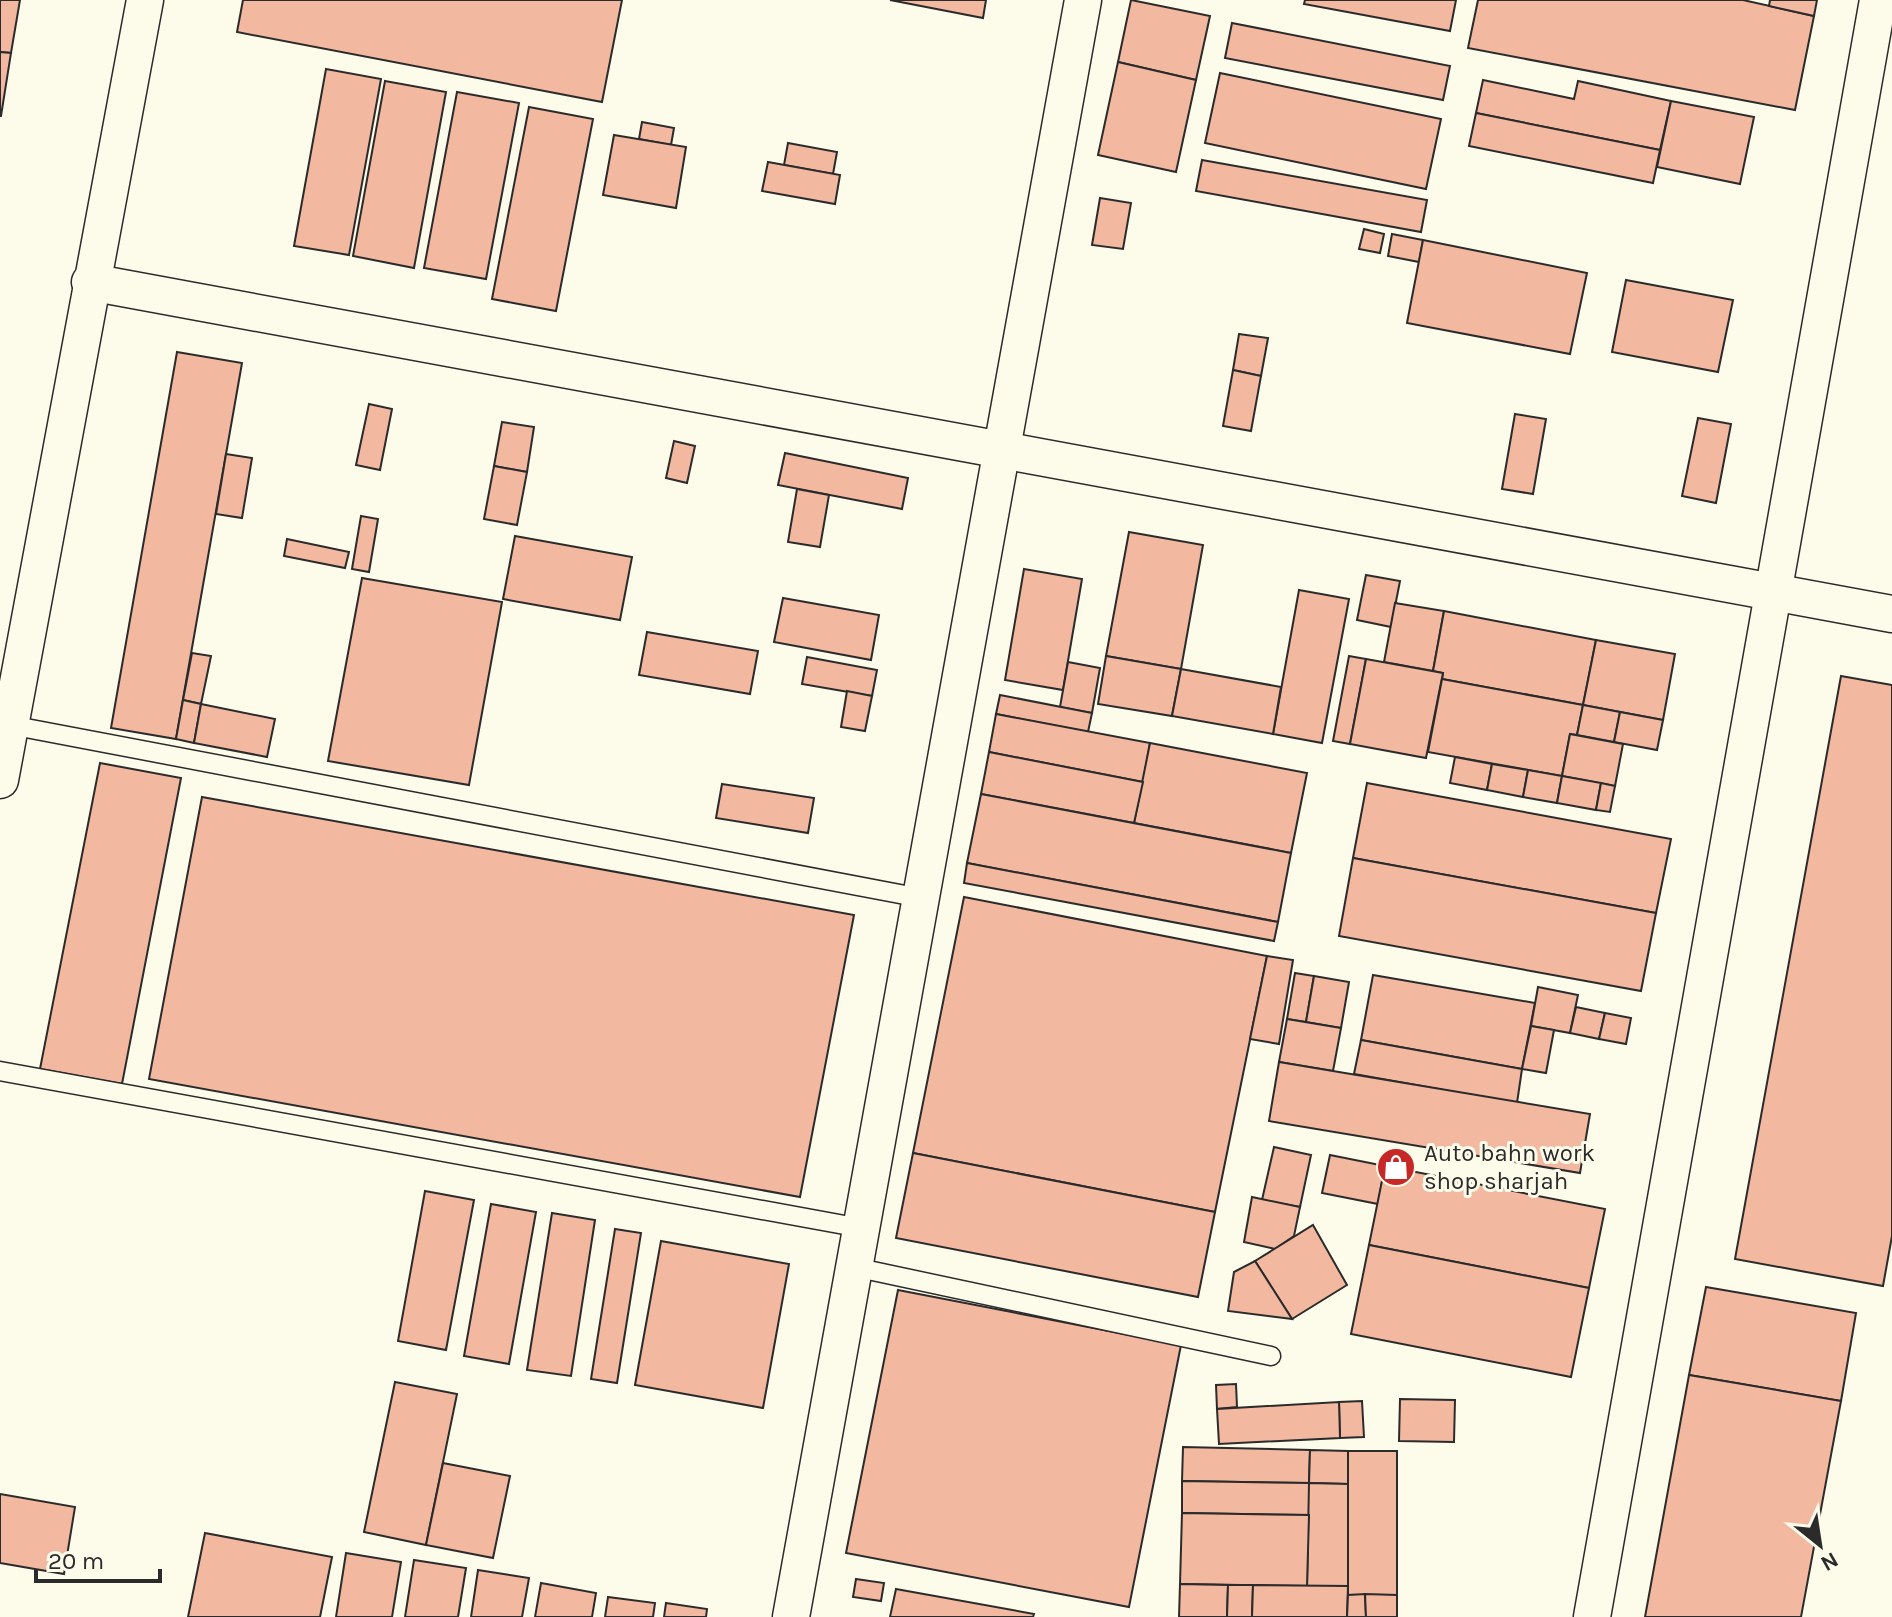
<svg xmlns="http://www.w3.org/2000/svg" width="1892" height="1617" viewBox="0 0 1892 1617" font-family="Karla,sans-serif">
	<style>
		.building { fill: #f2b8a0; stroke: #2b2b2b; stroke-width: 2 }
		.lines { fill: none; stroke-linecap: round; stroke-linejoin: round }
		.service-casing { stroke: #2b2b2b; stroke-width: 21 }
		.minor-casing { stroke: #2b2b2b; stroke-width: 39 }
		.service { stroke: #fdfbea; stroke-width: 18 }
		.minor { stroke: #fdfbea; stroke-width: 36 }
		.labels { text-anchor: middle; stroke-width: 6; stroke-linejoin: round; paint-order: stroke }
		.poi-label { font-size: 24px; fill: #2b2b2b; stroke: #fdfbea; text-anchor: start }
	</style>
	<rect width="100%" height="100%" fill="#fdfbea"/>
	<g class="building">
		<polygon points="0,0 20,0 11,53 0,52"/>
		<polygon points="243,0 622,0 602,102 237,32"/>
		<polygon points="890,0 986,0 983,18"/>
		<polygon points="1131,0 1210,16 1196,80 1118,62"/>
		<polygon points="1305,0 1456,0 1450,31 1304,4"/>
		<polygon points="1478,0 1743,0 1814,16 1795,110 1468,48"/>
		<polygon points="1770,0 1817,0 1814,16 1769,6"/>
		<polygon points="1232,23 1450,66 1443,100 1225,58"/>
		<polygon points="0,52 11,53 1,116 0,116"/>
		<polygon points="1118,62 1196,80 1176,172 1098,155"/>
		<polygon points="326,69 381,79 349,255 294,246"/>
		<polygon points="1220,73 1441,119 1426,189 1205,143"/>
		<polygon points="1483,80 1574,99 1578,81 1671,101 1660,150 1476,113"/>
		<polygon points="385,81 446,92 414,268 353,256"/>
		<polygon points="457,92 519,103 486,279 424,268"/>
		<polygon points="1671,101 1754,117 1740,184 1657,167"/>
		<polygon points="529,107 593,119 556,311 492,299"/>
		<polygon points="1476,113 1660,150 1653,183 1469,146"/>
		<polygon points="642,122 674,128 671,145 639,139"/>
		<polygon points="614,135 686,147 676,208 603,195"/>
		<polygon points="788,143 837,152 833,174 784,165"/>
		<polygon points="1202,160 1427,200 1421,232 1196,191"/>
		<polygon points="768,162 840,175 835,204 762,191"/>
		<polygon points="1100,198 1131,203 1123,249 1092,245"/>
		<polygon points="1364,229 1384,234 1380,253 1359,249"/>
		<polygon points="1392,234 1423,240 1419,262 1388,256"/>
		<polygon points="1423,240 1587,273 1570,354 1407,323"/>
		<polygon points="1626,280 1733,300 1718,372 1612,352"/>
		<polygon points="1239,334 1268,338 1261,376 1233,370"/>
		<polygon points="177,352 242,363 176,739 111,728"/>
		<polygon points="1233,370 1261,376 1251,431 1223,426"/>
		<polygon points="369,404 392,409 380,470 356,465"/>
		<polygon points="1515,414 1546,419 1533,494 1502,489"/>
		<polygon points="1698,418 1731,424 1716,503 1682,496"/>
		<polygon points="502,422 534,427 527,472 494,466"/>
		<polygon points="674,441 695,446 687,483 666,478"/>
		<polygon points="785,453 908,478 902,509 778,485"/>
		<polygon points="226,454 252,458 242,518 216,514"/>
		<polygon points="494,466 527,472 517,525 484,519"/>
		<polygon points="797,489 829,495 820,547 788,542"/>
		<polygon points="361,516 378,519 369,572 352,569"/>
		<polygon points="1129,532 1203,545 1181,669 1106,656"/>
		<polygon points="515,536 632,557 620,620 503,599"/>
		<polygon points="287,539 349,552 345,568 284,556"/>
		<polygon points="1024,569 1082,579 1063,690 1005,680"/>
		<polygon points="1366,575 1400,581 1391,627 1357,620"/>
		<polygon points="362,578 502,602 469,785 328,761"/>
		<polygon points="1299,590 1349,599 1322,743 1273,734"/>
		<polygon points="783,598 879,615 871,660 774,642"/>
		<polygon points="1395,603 1444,611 1433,671 1384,662"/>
		<polygon points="1444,611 1596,640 1583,705 1442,679 1443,673 1433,671"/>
		<polygon points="647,632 758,651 750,694 639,675"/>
		<polygon points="1596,640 1675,654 1663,720 1583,705"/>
		<polygon points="192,653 211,656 201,704 183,700"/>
		<polygon points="1106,656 1181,669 1172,716 1098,704"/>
		<polygon points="1349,656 1366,659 1350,744 1333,741"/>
		<polygon points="807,657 877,670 872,696 802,684"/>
		<polygon points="1366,659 1443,673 1426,758 1350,744"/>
		<polygon points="1068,662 1100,668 1092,713 1060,707"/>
		<polygon points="1181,669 1281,687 1273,734 1172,716"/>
		<polygon points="1841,676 1892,685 1892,1236 1883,1286 1735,1259"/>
		<polygon points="1442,679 1583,705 1577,735 1570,734 1562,776 1428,752"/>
		<polygon points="847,691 872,696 865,731 841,727"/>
		<polygon points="1000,695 1092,713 1088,732 996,714"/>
		<polygon points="183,700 201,704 194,743 176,739"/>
		<polygon points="201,704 275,719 267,757 194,743"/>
		<polygon points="1583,705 1620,712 1614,742 1577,735"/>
		<polygon points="1620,712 1663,720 1657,750 1614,742"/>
		<polygon points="996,714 1150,743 1143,782 989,752"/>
		<polygon points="1570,734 1623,744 1615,786 1562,776"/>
		<polygon points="1150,743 1307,773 1291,853 1134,823"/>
		<polygon points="989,752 1143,782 1134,823 981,794"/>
		<polygon points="1455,757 1492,764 1487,790 1450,783"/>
		<polygon points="100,763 181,778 122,1084 40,1069"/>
		<polygon points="1492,764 1528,770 1523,797 1487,790"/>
		<polygon points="1528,770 1562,776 1557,803 1523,797"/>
		<polygon points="1562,776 1601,783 1596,810 1557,803"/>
		<polygon points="1367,783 1671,839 1656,913 1353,858"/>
		<polygon points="1601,783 1615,786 1610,812 1596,810"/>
		<polygon points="722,784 814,798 808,833 716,818"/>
		<polygon points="981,794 1291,853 1278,922 967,863"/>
		<polygon points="202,797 854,915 800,1197 149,1079"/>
		<polygon points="1353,858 1656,913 1641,991 1339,936"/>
		<polygon points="967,863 1278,922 1274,941 964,883"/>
		<polygon points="964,897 1267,956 1215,1212 913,1153"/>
		<polygon points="1267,956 1293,960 1279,1044 1250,1039"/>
		<polygon points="1295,973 1314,976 1306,1022 1287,1019"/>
		<polygon points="1373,975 1535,1003 1522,1069 1361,1040"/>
		<polygon points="1314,976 1349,982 1341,1028 1306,1022"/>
		<polygon points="1538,987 1578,995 1570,1033 1531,1026"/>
		<polygon points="1576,1007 1605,1013 1599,1039 1570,1033"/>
		<polygon points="1605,1013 1631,1018 1626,1044 1599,1039"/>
		<polygon points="1287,1019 1341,1028 1333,1071 1279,1062"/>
		<polygon points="1531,1026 1554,1030 1546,1073 1522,1069"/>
		<polygon points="1361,1040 1522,1069 1517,1103 1354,1074"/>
		<polygon points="1279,1062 1590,1114 1580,1173 1269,1121"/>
		<polygon points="1274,1147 1311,1155 1300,1207 1262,1200"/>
		<polygon points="913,1153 1215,1212 1198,1297 896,1238"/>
		<polygon points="1330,1155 1385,1166 1378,1204 1322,1193"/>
		<polygon points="1385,1166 1605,1209 1589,1288 1369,1245"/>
		<polygon points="425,1191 474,1200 446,1350 398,1341"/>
		<polygon points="1252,1197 1300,1207 1294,1236 1275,1249 1244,1242"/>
		<polygon points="491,1204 536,1212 509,1364 464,1356"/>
		<polygon points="552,1213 595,1220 571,1376 527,1370"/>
		<polygon points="1313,1225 1347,1285 1292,1319 1255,1261"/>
		<polygon points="615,1229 641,1233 617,1383 591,1379"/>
		<polygon points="661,1241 789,1264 763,1408 635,1385"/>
		<polygon points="1369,1245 1589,1288 1571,1377 1351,1334"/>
		<polygon points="1255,1261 1292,1319 1228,1311 1234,1272"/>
		<polygon points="1706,1287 1856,1313 1841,1401 1689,1375"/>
		<polygon points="898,1290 1181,1345 1129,1607 846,1553"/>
		<polygon points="1689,1375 1841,1401 1801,1617 1645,1617"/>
		<polygon points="395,1382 457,1394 426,1545 364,1532"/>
		<polygon points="1236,1384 1237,1407 1217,1409 1216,1385"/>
		<polygon points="1400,1399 1455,1400 1454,1442 1399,1441"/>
		<polygon points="1362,1401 1364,1437 1340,1438 1339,1402"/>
		<polygon points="1339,1402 1340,1438 1219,1444 1217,1409"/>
		<polygon points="1183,1447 1310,1450 1309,1483 1182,1481"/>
		<polygon points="1310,1450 1348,1451 1348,1484 1309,1483"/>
		<rect x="1348" y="1451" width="49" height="144"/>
		<polygon points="443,1463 510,1476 493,1558 426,1545"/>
		<polygon points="1182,1481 1309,1483 1309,1515 1182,1513"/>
		<polygon points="1309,1483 1348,1484 1348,1586 1307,1586"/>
		<polygon points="0,1494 75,1507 64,1574 0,1563"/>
		<polygon points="1182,1513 1309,1515 1307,1586 1180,1584"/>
		<polygon points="205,1533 332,1557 320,1617 188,1617"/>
		<polygon points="346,1553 401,1562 392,1617 336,1617"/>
		<polygon points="414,1560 466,1568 458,1617 405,1617"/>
		<polygon points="478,1570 529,1578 522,1617 471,1617"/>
		<polygon points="856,1579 884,1583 881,1601 853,1597"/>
		<polygon points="541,1583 596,1593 592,1617 535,1617"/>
		<polygon points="1180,1584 1228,1585 1227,1617 1179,1617"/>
		<polygon points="1228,1585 1253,1585 1252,1617 1227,1617"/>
		<polygon points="1253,1585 1348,1586 1347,1617 1252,1617"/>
		<polygon points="896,1589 1034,1614 1033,1617 890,1617"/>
		<polygon points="1365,1594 1366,1617 1347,1617 1348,1595"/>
		<polygon points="1365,1594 1397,1595 1397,1617 1366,1617"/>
		<polygon points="608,1597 655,1603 653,1617 605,1617"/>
		<polygon points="666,1603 707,1609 706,1617 664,1617"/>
	</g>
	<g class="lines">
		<g class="service-casing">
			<g id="service">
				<polyline points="10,725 921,898"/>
				<polyline points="0,1071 861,1228"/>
				<polyline points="854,1267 1271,1356"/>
			</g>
		</g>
		<g class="minor-casing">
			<g id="minor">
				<polyline points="90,282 1892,614"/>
				<polyline points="0,780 145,0"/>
				<polyline points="791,1617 1083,0"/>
				<polyline points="1592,1617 1878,0"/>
			</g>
		</g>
		<use href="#service" class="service"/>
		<use href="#minor" class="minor"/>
	</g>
	<defs>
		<g id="shop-disc" transform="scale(2)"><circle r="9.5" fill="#c62828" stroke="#fdfbea"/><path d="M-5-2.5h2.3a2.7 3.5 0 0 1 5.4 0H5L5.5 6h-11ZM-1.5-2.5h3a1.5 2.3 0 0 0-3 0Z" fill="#fff"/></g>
	</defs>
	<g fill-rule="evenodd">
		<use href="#shop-disc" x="1396" y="1167"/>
	</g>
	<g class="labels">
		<g class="poi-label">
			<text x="1424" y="1161">Auto bahn work<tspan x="1424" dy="28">shop sharjah</tspan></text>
		</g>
	</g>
	<g transform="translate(1820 1545) rotate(150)" stroke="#fdfbea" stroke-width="6" paint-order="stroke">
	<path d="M0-6L14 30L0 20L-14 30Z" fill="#2b2b2b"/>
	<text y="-12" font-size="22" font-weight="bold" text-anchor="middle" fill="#2b2b2b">N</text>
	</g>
	<path d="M36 1569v12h124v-12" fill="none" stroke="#2b2b2b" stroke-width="4"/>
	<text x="48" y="1569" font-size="24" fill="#2b2b2b" stroke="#fdfbea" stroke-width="6" paint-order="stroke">20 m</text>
</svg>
